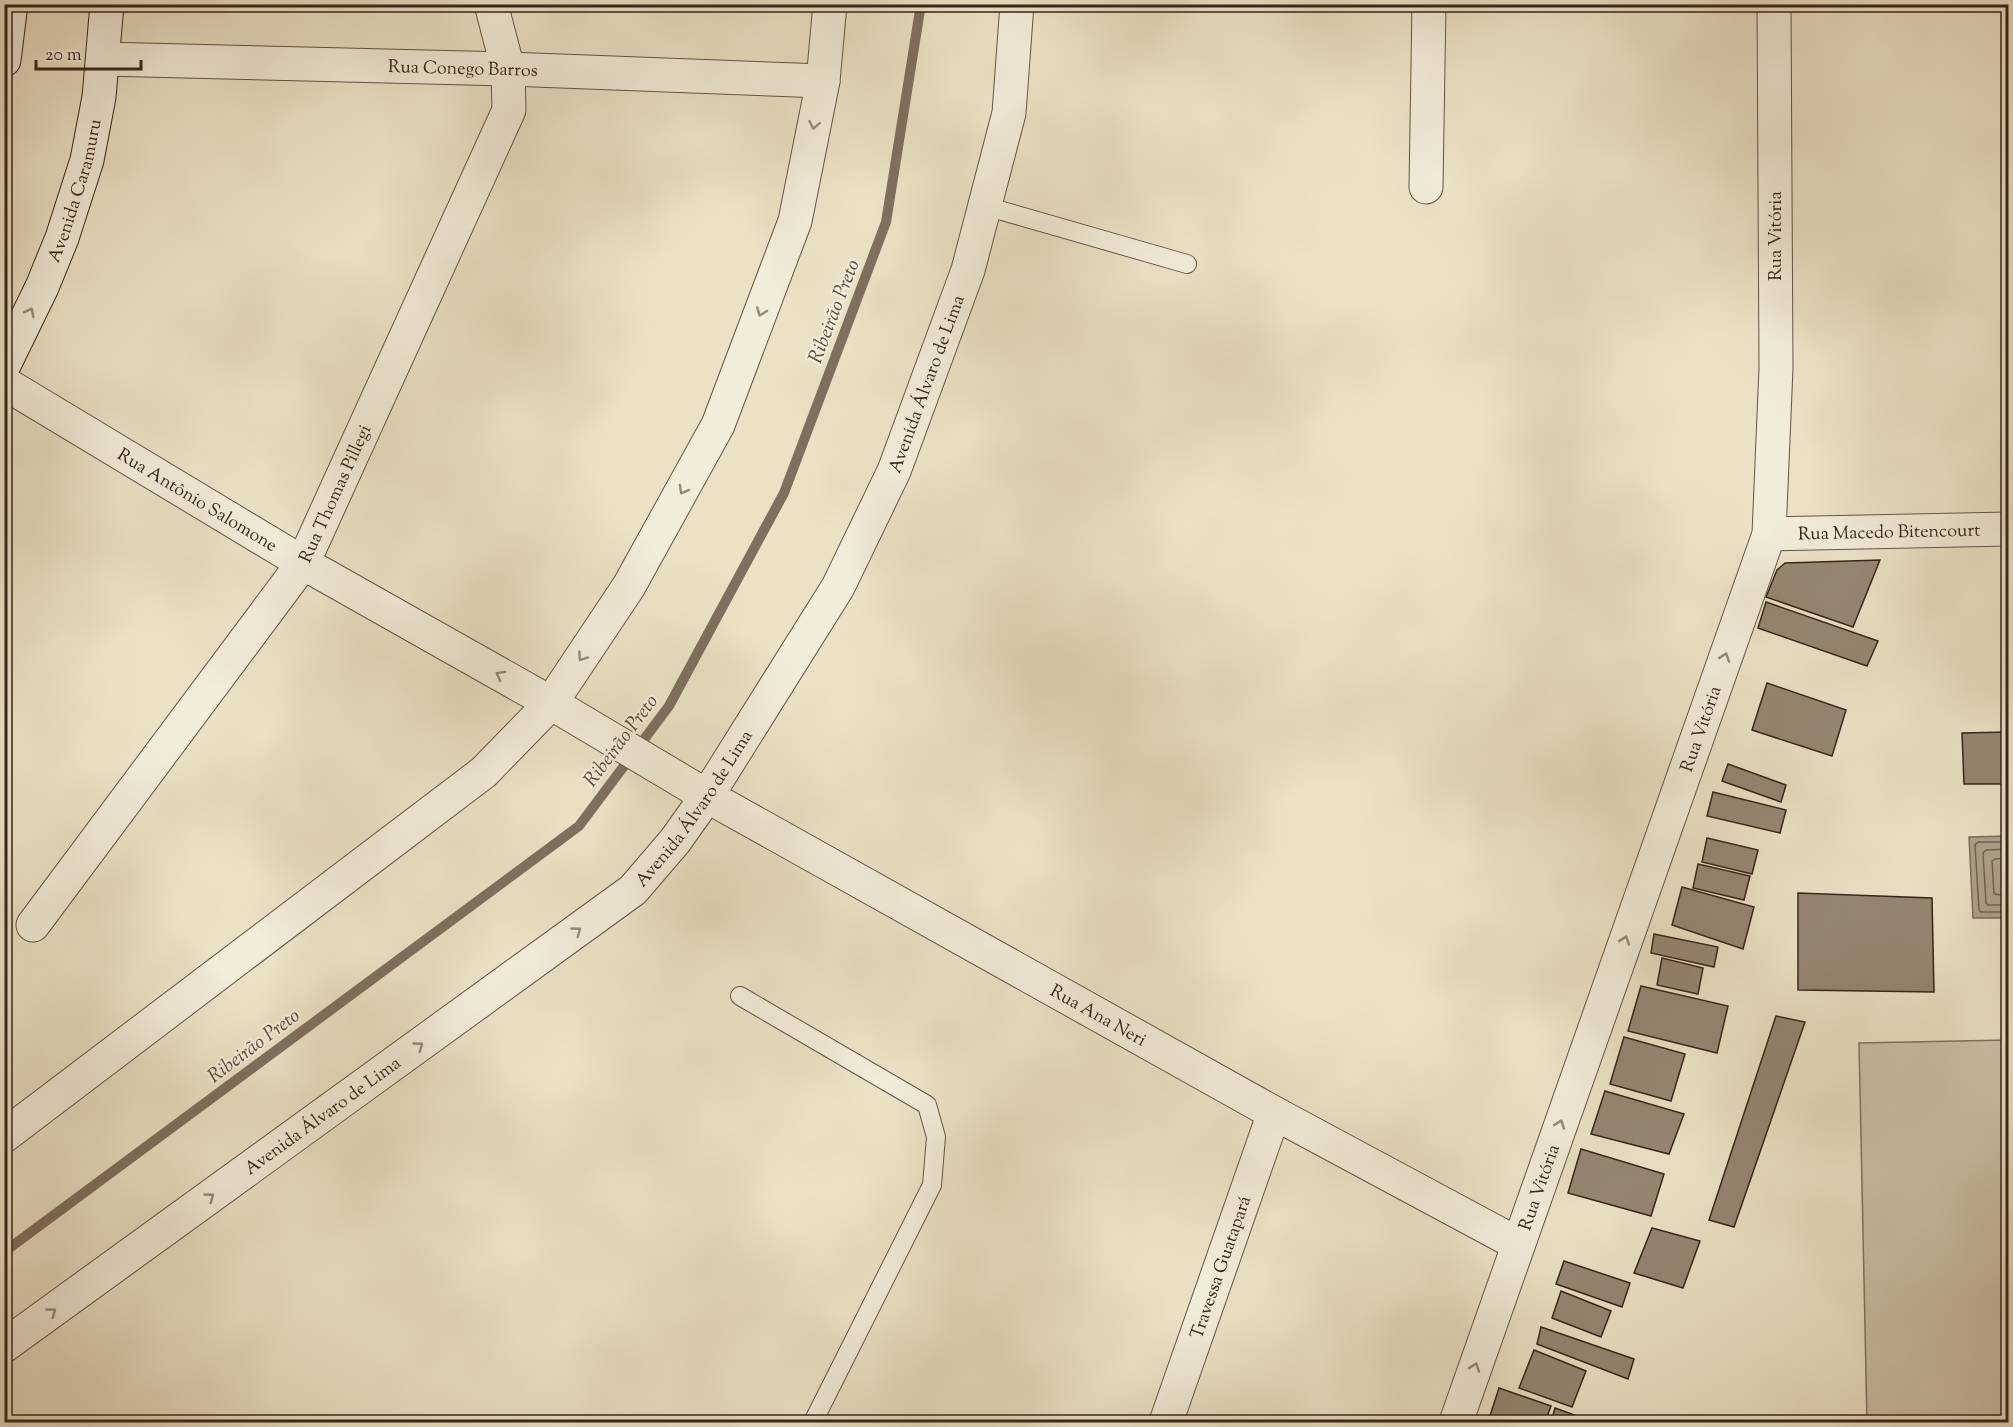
<svg xmlns="http://www.w3.org/2000/svg" width="2013" height="1427" viewBox="0 0 2013 1427" font-family="'Sorts Mill Goudy',serif">
	<style>
		.green { fill: #ccc2a9; stroke: #827462; stroke-width: 1.5 }
		.water { fill: #aea28c; stroke: #7e705f; stroke-width: 1.5 }
		.lines { fill: none; stroke-linecap: round; stroke-linejoin: round }
		.shore { stroke: #726454; stroke-width: 1.5 }
		.stream { stroke: #7e705f; stroke-width: 10 }
		.building { fill: #958774; stroke: #37251b; stroke-width: 1.5 }
		.service-casing { stroke: #645446; stroke-width: 20 }
		.minor-casing { stroke: #645446; stroke-width: 35 }
		.tertiary-casing { stroke: #645446; stroke-width: 35 }
		.secondary-casing { stroke: #37251b; stroke-width: 35 }
		.service { stroke: #f2ecda; stroke-width: 18 }
		.minor { stroke: #f2ecda; stroke-width: 33 }
		.tertiary { stroke: #f2ecda; stroke-width: 33 }
		.secondary { stroke: #f2ecda; stroke-width: 33 }
		.oneway { stroke: #94887a }
		.labels { text-anchor: middle; stroke-width: 4.5; stroke-linejoin: round; paint-order: stroke }
		.street-label { font-size: 18px; fill: #37251b; stroke: #f2ecda }
		.water-label { font-size: 20px; font-style: italic; fill: #5b4a3d; stroke: #f2ecda }
	</style>
	<rect width="100%" height="100%" fill="#ebe2c6"/>
	<filter id="stains"><feTurbulence type="fractalNoise" baseFrequency=".00333" numOctaves="4"/><feColorMatrix values="0 0 0 0 .2 0 0 0 0 .09 0 0 0 0 .02 0 0 0 .5 -.17"/></filter>
	<radialGradient id="worn" r=".72"><stop offset=".6" stop-color="#630" stop-opacity="0"/><stop offset="1" stop-color="#630" stop-opacity=".3"/></radialGradient>
	<polygon class="green" points="2008,1040 2008,1422 1867,1422 1859,1043"/>
	<polygon class="water" points="2008,836 2008,918 1973,918 1969,837"/>
	<g class="lines">
		<g class="shore">
			<polyline points="2008,842 1978,842 1975,845 1979,910 1981,912 2008,912"/>
			<polyline points="2008,849 1986,850 1983,853 1986,903 1988,905 2008,905"/>
			<polyline points="2008,858 1995,859 1992,861 1994,894 2008,896"/>
		</g>
		<polyline class="stream" points="4,1252 579,826 669,706 784,493 886,222 921,4"/>
	</g>
	<g class="building">
		<polygon points="1880,560 1853,627 1766,597 1777,570 1785,563"/>
		<polygon points="1766,602 1878,641 1867,666 1758,628"/>
		<polygon points="1767,683 1846,710 1832,756 1752,730"/>
		<polygon points="2008,732 2008,784 1964,784 1962,733"/>
		<polygon points="1728,764 1786,785 1781,802 1722,781"/>
		<polygon points="1713,792 1786,810 1780,833 1707,816"/>
		<polygon points="1707,838 1758,850 1752,874 1702,862"/>
		<polygon points="1698,864 1750,876 1744,900 1693,888"/>
		<polygon points="1682,887 1754,907 1743,949 1672,925"/>
		<polygon points="1798,893 1932,898 1934,992 1798,990"/>
		<polygon points="1654,934 1718,947 1714,967 1651,953"/>
		<polygon points="1662,958 1703,968 1698,994 1657,985"/>
		<polygon points="1641,986 1728,1006 1717,1053 1628,1031"/>
		<polygon points="1776,1016 1805,1022 1734,1227 1709,1220"/>
		<polygon points="1624,1037 1685,1054 1671,1101 1610,1084"/>
		<polygon points="1605,1091 1684,1114 1669,1154 1591,1134"/>
		<polygon points="1581,1149 1664,1174 1651,1216 1568,1193"/>
		<polygon points="1652,1228 1700,1241 1683,1288 1634,1273"/>
		<polygon points="1564,1261 1630,1283 1622,1307 1556,1284"/>
		<polygon points="1561,1291 1611,1311 1601,1337 1552,1318"/>
		<polygon points="1541,1327 1634,1359 1628,1379 1537,1344"/>
		<polygon points="1534,1350 1586,1371 1572,1407 1519,1388"/>
		<polygon points="1499,1388 1551,1406 1545,1422 1488,1422"/>
		<polygon points="1555,1408 1594,1422 1551,1422"/>
	</g>
	<g class="lines">
		<g class="service-casing">
			<g id="service">
				<polyline points="985,206 1187,264"/>
				<polyline points="740,996 927,1105 936,1137 932,1185 813,1422"/>
			</g>
		</g>
		<g class="minor-casing">
			<g id="minor">
				<path id="s1" d="M 103,59 L 508,69 L 823,81"/>
				<polyline points="1426,187 1429,4"/>
				<path id="s2" d="M 4,383 L 303,563 L 551,703 L 707,796 L 1274,1113 L 1518,1244"/>
				<path id="s3" d="M 1769,534 L 2008,529"/>
				<path id="s4" d="M 33,925 L 303,563 L 509,110 L 508,69 L 491,4"/>
				<path id="s5" d="M 1166,1422 L 1274,1113"/>
				<path id="s6" d="M 1456,1422 L 1769,534 L 1776,368 L 1774,4"/>
			</g>
		</g>
		<g class="tertiary-casing">
			<g id="tertiary">
				<polyline points="4,1136 484,772 551,703 629,586 718,425 795,221 823,81 830,4"/>
				<path id="s7" d="M 4,1346 L 633,890 L 675,841 L 707,796 L 838,587 L 894,471 L 968,270 L 1009,113 L 1017,4"/>
			</g>
		</g>
		<g class="secondary-casing">
			<g id="secondary">
				<polyline points="4,60 11,4"/>
				<path id="s8" d="M 4,365 L 42,287 L 62,238 L 87,160 L 99,97 L 107,4"/>
			</g>
		</g>
		<use href="#service" class="service"/>
		<use href="#minor" class="minor"/>
		<use href="#tertiary" class="tertiary"/>
		<use href="#secondary" class="secondary"/>
	</g>
	<defs><path id="oneway-chevron" d="M-2-3.5L2.5 0L-2 3.5" fill="none" stroke-width="1.6" stroke-linecap="round" stroke-linejoin="round" transform="scale(1.5)"/></defs>
	<g class="oneway">
		<use href="#oneway-chevron" transform="translate(814 125) rotate(101)"/>
		<use href="#oneway-chevron" transform="translate(30 312) rotate(-64)"/>
		<use href="#oneway-chevron" transform="translate(761 312) rotate(111)"/>
		<use href="#oneway-chevron" transform="translate(683 490) rotate(119)"/>
		<use href="#oneway-chevron" transform="translate(582 657) rotate(124)"/>
		<use href="#oneway-chevron" transform="translate(1725 657) rotate(-71)"/>
		<use href="#oneway-chevron" transform="translate(500 675) rotate(-151)"/>
		<use href="#oneway-chevron" transform="translate(577 931) rotate(-36)"/>
		<use href="#oneway-chevron" transform="translate(1625 940) rotate(-71)"/>
		<use href="#oneway-chevron" transform="translate(419 1046) rotate(-36)"/>
		<use href="#oneway-chevron" transform="translate(1560 1124) rotate(-71)"/>
		<use href="#oneway-chevron" transform="translate(210 1197) rotate(-36)"/>
		<use href="#oneway-chevron" transform="translate(52 1312) rotate(-36)"/>
		<use href="#oneway-chevron" transform="translate(1475 1367) rotate(-71)"/>
	</g>
	<g class="labels">
		<g class="street-label">
			<text dy="6" stroke="none"><textPath href="#s1" startOffset="360">Rua Conego Barros</textPath></text>
			<text dy="6" stroke="none"><textPath href="#s8" startOffset="189">Avenida Caramuru</textPath></text>
			<text transform="translate(1775 236) rotate(-90)" y="6">Rua Vitória</text>
			<text dy="6" stroke="none"><textPath href="#s7" startOffset="1365">Avenida Álvaro de Lima</textPath></text>
			<text dy="6" stroke="none"><textPath href="#s4" startOffset="528">Rua Thomas Pillegi</textPath></text>
			<text dy="6" stroke="none"><textPath href="#s2" startOffset="226">Rua Antônio Salomone</textPath></text>
			<text dy="6" stroke="none"><textPath href="#s3" startOffset="120">Rua Macedo Bitencourt</textPath></text>
			<text dy="6" stroke="none"><textPath href="#s6" startOffset="735">Rua Vitória</textPath></text>
			<text dy="6" stroke="none"><textPath href="#s7" startOffset="879">Avenida Álvaro de Lima</textPath></text>
			<text dy="6" stroke="none"><textPath href="#s2" startOffset="1264">Rua Ana Neri</textPath></text>
			<text dy="6" stroke="none"><textPath href="#s7" startOffset="393">Avenida Álvaro de Lima</textPath></text>
			<text dy="6" stroke="none"><textPath href="#s6" startOffset="249">Rua Vitória</textPath></text>
			<text dy="6" stroke="none"><textPath href="#s5" startOffset="164">Travessa Guatapará</textPath></text>
		</g>
		<g class="water-label">
			<text transform="translate(833 311) rotate(-69)" y="7">Ribeirão Preto</text>
			<text transform="translate(620 740) rotate(-53)" y="7">Ribeirão Preto</text>
			<text transform="translate(253 1045) rotate(-37)" y="7">Ribeirão Preto</text>
		</g>
	</g>
	<rect width="2013" height="1427" fill="none" stroke="#ebe2c6" stroke-width="24"/>
	<rect x="6" y="6" width="2001" height="1415" fill="none" stroke="#37251b" stroke-width="3"/>
	<rect x="12" y="12" width="1989" height="1403" fill="none" stroke="#37251b" stroke-width="1.5"/>
	<path d="M36 60v9h105v-9" fill="none" stroke="#37251b" stroke-width="3"/>
	<text x="45" y="60" font-size="18" fill="#37251b" stroke="#f2ecda" stroke-width="4.5" paint-order="stroke">20 m</text>
	<rect width="100%" height="100%" filter="url(#stains)"/>
	<rect width="100%" height="100%" fill="url(#worn)"/>
</svg>
